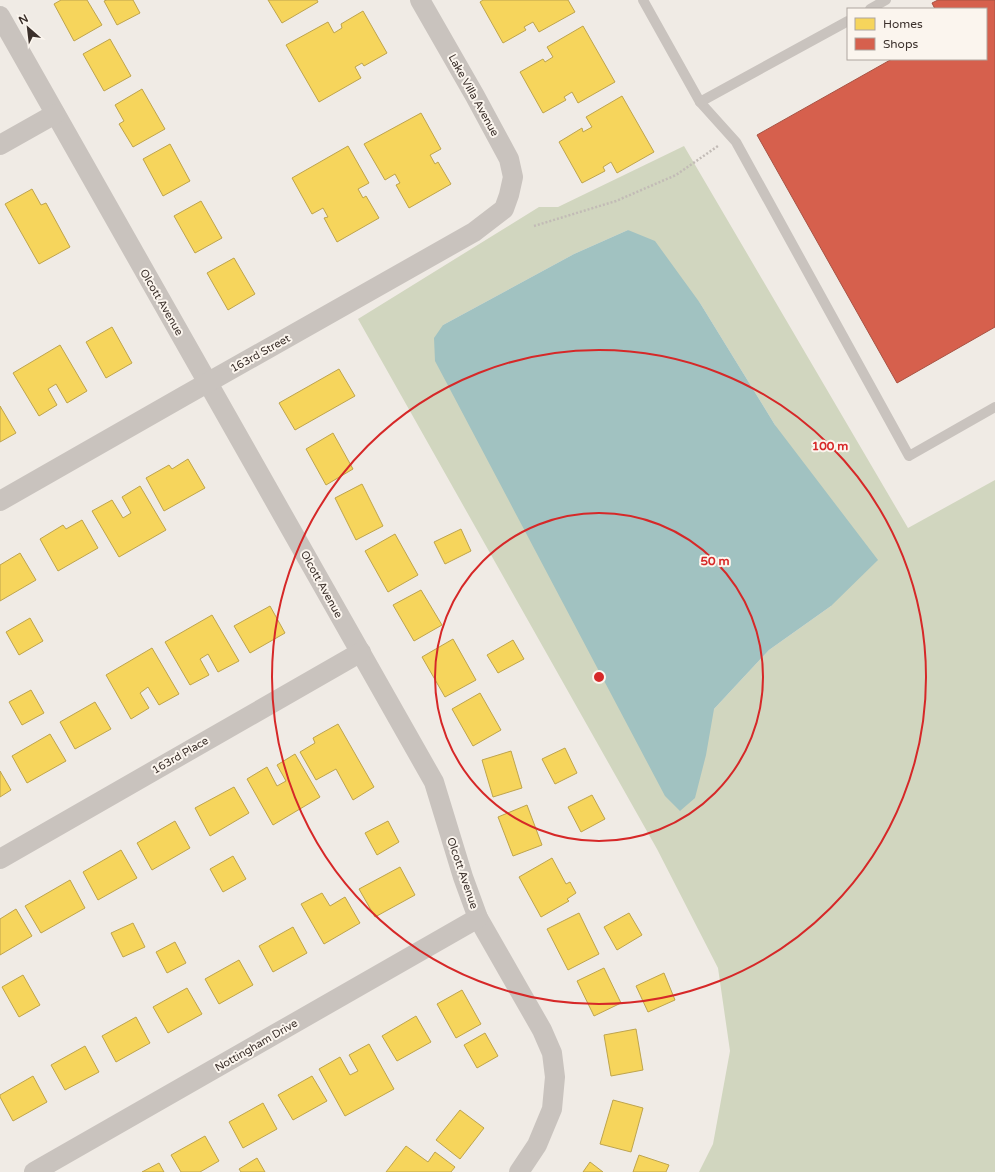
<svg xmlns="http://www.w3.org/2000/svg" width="995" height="1172" viewBox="0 0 995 1172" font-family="'Varela Round',sans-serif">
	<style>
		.green { fill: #d1d6bf; fill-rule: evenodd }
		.water { fill: #a1c2c1 }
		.homes { fill: #f6d55c; stroke: #bea44d }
		.shops { fill: #d6604d; stroke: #a85243 }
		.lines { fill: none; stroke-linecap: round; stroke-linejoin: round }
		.path { stroke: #c2bbb6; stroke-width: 2.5; stroke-dasharray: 2 2; stroke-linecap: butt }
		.service { stroke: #c9c3be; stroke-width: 10 }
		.minor { stroke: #c9c3be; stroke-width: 20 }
		.ring { fill: none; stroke: #d62828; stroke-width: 2 }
		.labels { text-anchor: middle; stroke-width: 4; stroke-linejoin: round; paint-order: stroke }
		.street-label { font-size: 11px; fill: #3b302b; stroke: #fbf5ee }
		.centre { fill: #d62828; stroke: #fbf5ee; stroke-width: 2 }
		.ring-label { font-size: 12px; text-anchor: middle; font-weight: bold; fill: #d62828; stroke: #fbf5ee; stroke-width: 4; stroke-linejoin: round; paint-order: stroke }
	</style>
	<rect width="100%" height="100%" fill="#f0ebe5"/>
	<path class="green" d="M 684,146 L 908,528 L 995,480 L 995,1172 L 699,1172 L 713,1144 L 730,1051 L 718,968 L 657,849 L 358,319 L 539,207 L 558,207 ZM 628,230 L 700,303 L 775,425 L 831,606 L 769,650 L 714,709 L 443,325 L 574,254 Z"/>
	<polygon class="water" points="628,230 655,241 700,303 775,425 878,560 831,606 769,650 714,709 706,755 695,798 680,811 665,796 435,361 434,338 443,325 574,254"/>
	<g class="homes">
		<polygon points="61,0 87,0 102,25 74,41 54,4"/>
		<polygon points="107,0 133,0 140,13 117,25 104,1"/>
		<polygon points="268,0 317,0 318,2 282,23"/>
		<polygon points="483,0 568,0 575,12 539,32 533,22 524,27 526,30 503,43 480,2"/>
		<polygon points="363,11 387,53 364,66 362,63 355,67 361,78 319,102 286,45 328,22 334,33 342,28 341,24"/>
		<polygon points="583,26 615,82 578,103 572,92 564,97 566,100 543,113 520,72 543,59 545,62 553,57 547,47"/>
		<polygon points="110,39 131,76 104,91 83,54"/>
		<polygon points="142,89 165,129 133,147 119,124 124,121 115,105"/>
		<polygon points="622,96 654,152 617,173 611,162 603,167 605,171 582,183 559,142 582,128 583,132 592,127 586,117"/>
		<polygon points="421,113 441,149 430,155 435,164 438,162 451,184 409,208 396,185 400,183 395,174 385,180 364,144"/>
		<polygon points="170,144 190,181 163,196 143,159"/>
		<polygon points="348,146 369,183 358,189 363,198 366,196 379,218 337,242 324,218 328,217 323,208 312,214 292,178"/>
		<polygon points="32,189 41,205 46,203 70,247 39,264 5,204"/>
		<polygon points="201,201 222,238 195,253 174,216"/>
		<polygon points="234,258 255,294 228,310 207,273"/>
		<polygon points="112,327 132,363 106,378 86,342"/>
		<polygon points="60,345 87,391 67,403 56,384 48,389 57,405 39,416 13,373"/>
		<polygon points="339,369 355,396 295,430 279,403"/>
		<polygon points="0,406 16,433 0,442"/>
		<polygon points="333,433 353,469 326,485 306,449"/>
		<polygon points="188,459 205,488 164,511 146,478 169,465 172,469"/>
		<polygon points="362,484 383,526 356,540 335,498"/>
		<polygon points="140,486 166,530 119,557 92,511 112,500 123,518 131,513 122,497"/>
		<polygon points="82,520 98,548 58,571 40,539 63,525 66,529"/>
		<polygon points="461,529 471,551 445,564 434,542"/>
		<polygon points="395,534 418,575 388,592 365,551"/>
		<polygon points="20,553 36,580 0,601 0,565"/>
		<polygon points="421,590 442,625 414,641 393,605"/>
		<polygon points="270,606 285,633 250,653 234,626"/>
		<polygon points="212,615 239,661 218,672 208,654 200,659 209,675 190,685 165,642"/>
		<polygon points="30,618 43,641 19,655 6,632"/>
		<polygon points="453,639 476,680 445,697 422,657"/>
		<polygon points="513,640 524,659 498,673 487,655"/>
		<polygon points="152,648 179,694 159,705 148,687 140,693 149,708 131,719 106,675"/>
		<polygon points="31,690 44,713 22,725 9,702"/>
		<polygon points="480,693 501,730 473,746 452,709"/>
		<polygon points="95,702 111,729 75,749 60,722"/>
		<polygon points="338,724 374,787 353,800 336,769 316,780 300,752 315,743 313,738"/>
		<polygon points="50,734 66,761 27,783 12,756"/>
		<polygon points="565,748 577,773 555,784 542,759"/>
		<polygon points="511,751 522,788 493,797 482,760"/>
		<polygon points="295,754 320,797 273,825 247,779 267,767 277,786 286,781 277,765"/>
		<polygon points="0,771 11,790 0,797"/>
		<polygon points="234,787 249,813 210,836 195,808"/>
		<polygon points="592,795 605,819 581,832 568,807"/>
		<polygon points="527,805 542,845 513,856 498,817"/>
		<polygon points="175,821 190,848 152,870 137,843"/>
		<polygon points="388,821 399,842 377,855 365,833"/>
		<polygon points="121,850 137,878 98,900 83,872"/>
		<polygon points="233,856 246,879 223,892 210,869"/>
		<polygon points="552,858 566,884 570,882 576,893 567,899 569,901 541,917 519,877"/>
		<polygon points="400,867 415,895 375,917 359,889"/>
		<polygon points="70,880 85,908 41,933 25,906"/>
		<polygon points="322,893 330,906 345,897 360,923 324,944 301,904"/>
		<polygon points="16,909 32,936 0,955 0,919"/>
		<polygon points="579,913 599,954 568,970 547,929"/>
		<polygon points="629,913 642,935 617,950 604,927"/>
		<polygon points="133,923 145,947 123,957 111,933"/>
		<polygon points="293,927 307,953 273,972 259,946"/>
		<polygon points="175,942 186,963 167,973 156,952"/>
		<polygon points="239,960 253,985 219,1004 205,979"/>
		<polygon points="604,968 621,1003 594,1016 577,981"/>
		<polygon points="664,973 675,1000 648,1012 636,986"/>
		<polygon points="23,975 40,1005 19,1017 2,987"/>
		<polygon points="187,988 202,1014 168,1033 153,1007"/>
		<polygon points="462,990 481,1024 456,1038 437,1004"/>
		<polygon points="416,1016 431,1042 397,1061 382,1036"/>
		<polygon points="136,1017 150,1043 116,1062 102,1036"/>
		<polygon points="636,1029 643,1070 611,1076 604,1035"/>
		<polygon points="485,1033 498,1056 477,1068 464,1045"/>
		<polygon points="369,1044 394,1089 345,1116 319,1069 340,1057 350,1075 358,1071 349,1055"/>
		<polygon points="85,1046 99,1072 65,1090 51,1065"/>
		<polygon points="33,1076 47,1102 13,1121 0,1097 0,1095"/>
		<polygon points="312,1076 327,1101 293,1120 278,1095"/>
		<polygon points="613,1100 643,1108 631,1152 600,1144"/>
		<polygon points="263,1103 277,1129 243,1148 229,1122"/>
		<polygon points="460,1110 484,1128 460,1159 436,1140"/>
		<polygon points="205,1136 219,1161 200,1172 181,1172 171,1155"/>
		<polygon points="406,1146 428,1162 435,1152 455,1167 451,1172 386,1172"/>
		<polygon points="639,1155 669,1165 666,1172 633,1172"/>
		<polygon points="257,1158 265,1172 241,1172 239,1169"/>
		<polygon points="590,1162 603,1172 583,1172"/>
		<polygon points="159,1163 164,1172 142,1172"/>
	</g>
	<polygon class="shops" points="938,0 995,0 995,327 897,383 757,135 892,59 986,59 986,9 935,9 932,3"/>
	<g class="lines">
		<polyline class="path" points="534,226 616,201 676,175 718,146"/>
		<g class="service">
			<polyline points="643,0 700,102 736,142 909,456 995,407"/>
			<polyline points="870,9 886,0"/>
			<polyline points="700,102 848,21"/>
		</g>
		<g class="minor">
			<polyline points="0,16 434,782 463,877 478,918 542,1030 552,1053 555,1077 552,1109 537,1145 519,1172"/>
			<polyline points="0,145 55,114"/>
			<polyline points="0,501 184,396 474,232 504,209 509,195 513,177 509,159 475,96 420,0"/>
			<polyline points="0,859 361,652"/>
			<polyline points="34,1172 478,918"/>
		</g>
	</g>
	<g class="ring">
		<circle cx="599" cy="677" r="164"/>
		<circle cx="599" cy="677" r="327"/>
	</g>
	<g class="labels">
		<g class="street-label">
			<text transform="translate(474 95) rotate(61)" y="4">Lake Villa Avenue</text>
			<text transform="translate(162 302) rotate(60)" y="4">Olcott Avenue</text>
			<text transform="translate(260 353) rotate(-29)" y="4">163rd Street</text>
			<text transform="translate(322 584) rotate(61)" y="4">Olcott Avenue</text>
			<text transform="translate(180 755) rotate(-30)" y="4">163rd Place</text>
			<text transform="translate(463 873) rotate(71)" y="4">Olcott Avenue</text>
			<text transform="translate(256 1045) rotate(-30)" y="4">Nottingham Drive</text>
		</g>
	</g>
	<circle cx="599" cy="677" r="6" class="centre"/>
	<g class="ring-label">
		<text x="830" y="450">100 m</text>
		<text x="715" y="565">50 m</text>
	</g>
	<rect x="847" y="8" width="140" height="52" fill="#fbf5ee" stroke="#aea6a0"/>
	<rect x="855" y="18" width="20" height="12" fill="#f6d55c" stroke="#aea6a0"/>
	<text x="883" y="28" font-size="12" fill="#3b302b">Homes</text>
	<rect x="855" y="38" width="20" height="12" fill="#d6604d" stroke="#aea6a0"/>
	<text x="883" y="48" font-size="12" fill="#3b302b">Shops</text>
	<g transform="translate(28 28) rotate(332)" stroke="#fbf5ee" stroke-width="3" paint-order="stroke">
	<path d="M0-3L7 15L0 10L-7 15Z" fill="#3b302b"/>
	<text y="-6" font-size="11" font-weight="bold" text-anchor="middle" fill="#3b302b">N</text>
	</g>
</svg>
